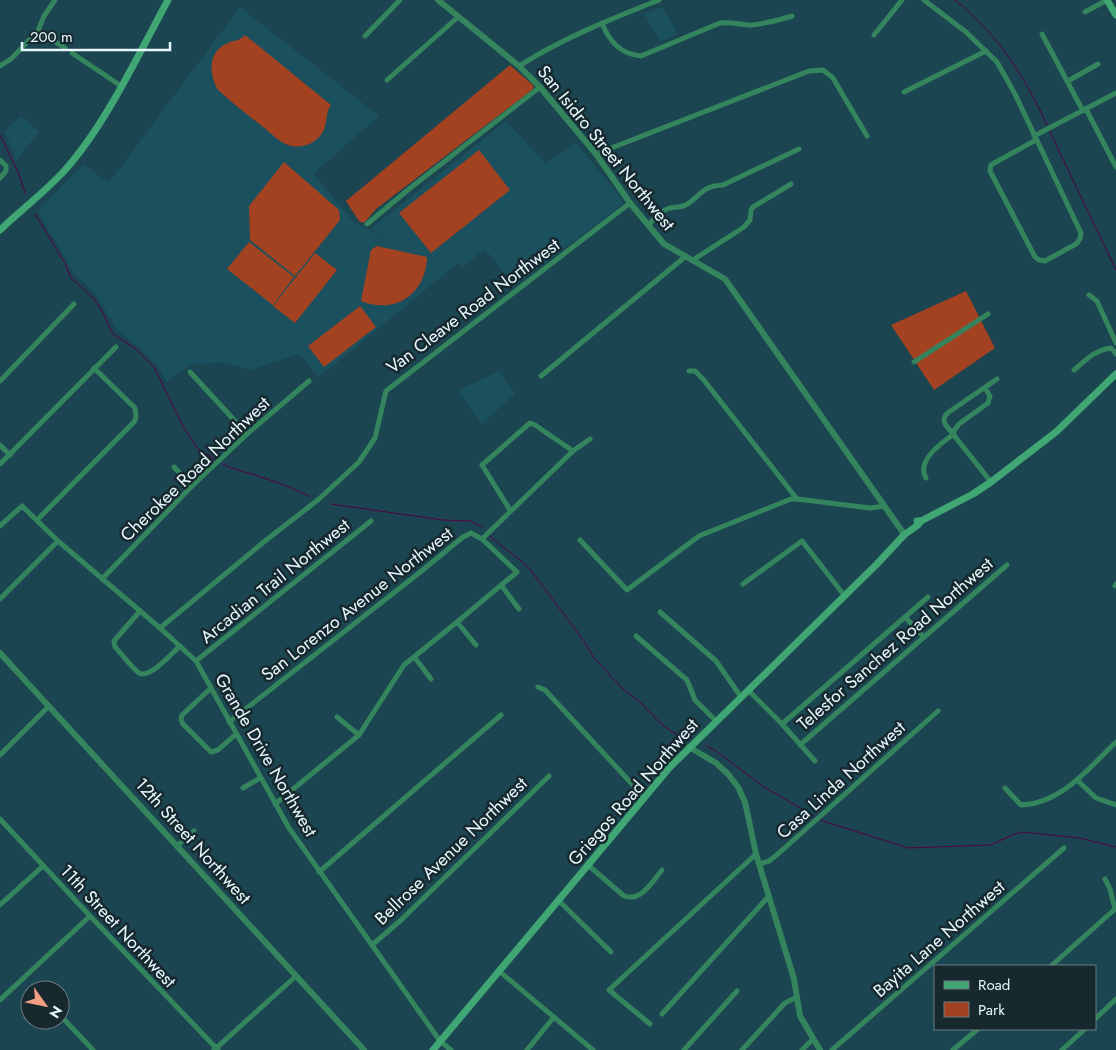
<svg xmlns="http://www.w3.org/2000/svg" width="1116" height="1050" viewBox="0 0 1116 1050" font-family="Jost,sans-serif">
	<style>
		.built { fill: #1b515f }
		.green { fill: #a34220 }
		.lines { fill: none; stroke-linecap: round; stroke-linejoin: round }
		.stream { stroke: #550145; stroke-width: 1 }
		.minor { stroke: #34855d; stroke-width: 5 }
		.tertiary { stroke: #34855d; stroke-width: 6 }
		.secondary { stroke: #3fa674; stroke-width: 7 }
		.labels { text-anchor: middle; stroke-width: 5; stroke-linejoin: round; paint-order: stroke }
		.street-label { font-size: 18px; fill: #e7f8fe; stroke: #17292e }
	</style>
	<rect width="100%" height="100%" fill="#1b4551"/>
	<g class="built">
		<polygon points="240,7 379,116 313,174 355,223 393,242 370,229 506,121 546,164 576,142 624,203 515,286 485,249 462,267 454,257 448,262 454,258 458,263 319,377 299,354 251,370 223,362 189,365 167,382 159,367 143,351 118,331 95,293 75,275 38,211 83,164 109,183"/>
		<polygon points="662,7 678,34 661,41 644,14"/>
		<polygon points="21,116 39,132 16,160 5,131"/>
		<polygon points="499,371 515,394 482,424 458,391"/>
	</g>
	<g class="green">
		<path d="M 245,35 L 331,105 C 324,114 329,127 320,136 C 312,145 300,149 288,145 C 279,142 271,133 263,127 C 248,115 232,103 218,90 C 209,74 207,52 228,43 C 234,40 240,41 245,35 Z"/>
		<polygon points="510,65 534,86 532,90 376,209 364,223 359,221 346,201"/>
		<polygon points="479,150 510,190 431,253 399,213"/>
		<polygon points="284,162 339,210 340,220 295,276 250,240 249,206"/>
		<polygon points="249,242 294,277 273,305 227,269"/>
		<path d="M 377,246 L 427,257 C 426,294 395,315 361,301 L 371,250 Z"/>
		<polygon points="315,253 337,270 295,323 273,306"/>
		<polygon points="966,291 995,348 934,390 891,325"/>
		<polygon points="360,306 376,327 324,367 308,346"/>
	</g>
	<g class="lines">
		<g class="stream">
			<path d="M 955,0 C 997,33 1025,77 1047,125"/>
			<polyline points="1050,132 1116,270"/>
			<polyline points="0,135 18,172 25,193"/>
			<polyline points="35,214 65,263 71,278 93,298 101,309 112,332 116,336 136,349 154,367 184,428 198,449 216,460"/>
			<path d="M 223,464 C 235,471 248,472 261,477 C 277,482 293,488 309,496"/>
			<polyline points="331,504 443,520 471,521 482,527"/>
			<path d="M 490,536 C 502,548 517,556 529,568 L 584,641 L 594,658 L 623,689 L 641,703 L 661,724 L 680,737 L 687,740"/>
			<polyline points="706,746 716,751 764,787 814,816"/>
			<polyline points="820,820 908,848 990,845 1015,834 1023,832 1079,838 1116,847"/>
		</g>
		<g class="minor">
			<polyline points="924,0 966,32 997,62 1015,94 1081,233 1080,239 1076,244 1045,261 1039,260 1035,257 990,171 991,165 996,162 1036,140"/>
			<polyline points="1085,12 1107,0"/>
			<path d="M 602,23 C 609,41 620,54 641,56 L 720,23 C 729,22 738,24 748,25 C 763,25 778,20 792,16"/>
			<polyline points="38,31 65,48"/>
			<polyline points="1042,34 1083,111"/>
			<polyline points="874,35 902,0"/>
			<polyline points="365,36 400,0"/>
			<polyline points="72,53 121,86"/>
			<polyline points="0,66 11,59 38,31 44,16 55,0"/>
			<path d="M 519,66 C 563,38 611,19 659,0"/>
			<polyline points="387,80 458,17"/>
			<polyline points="1068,81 1098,64"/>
			<polyline points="904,92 986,51"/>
			<polyline points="1086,109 1116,167"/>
			<polyline points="1034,136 1116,93"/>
			<polyline points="596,154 809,71 823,70 833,78 867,136"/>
			<polyline points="0,160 6,166 6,171 0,178"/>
			<polyline points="367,224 409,189 540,87"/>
			<path d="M 648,225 C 654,220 660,212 667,209 C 674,206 682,209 689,203 C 703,193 703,186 723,185 L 799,149"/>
			<polyline points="693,260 744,227 750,220 751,210 753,207 791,184"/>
			<polyline points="1089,295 1097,301 1116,343"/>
			<polyline points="914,362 988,314"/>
			<path d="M 1074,370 C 1086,360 1095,350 1111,348 L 1116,354"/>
			<polyline points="689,371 695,371 703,379 797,499"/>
			<polyline points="190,372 247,434"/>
			<polyline points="541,376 686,256"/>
			<polyline points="0,381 74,304"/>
			<polyline points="952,433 959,424 988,403 990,396 985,388"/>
			<polyline points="0,445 10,455"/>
			<polyline points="0,464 116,347"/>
			<polyline points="174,467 192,486"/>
			<path d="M 926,478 C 916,461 941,443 954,434"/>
			<path d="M 991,482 L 945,424 C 943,418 944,416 949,412 L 997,379"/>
			<polyline points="510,510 482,465 530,423 535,425 573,451"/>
			<polyline points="37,520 135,421 136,416 135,408 94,368"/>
			<polyline points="0,526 22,506 58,541 160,628 196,661 289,828 440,1041 451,1050"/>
			<polyline points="580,540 627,590 699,536 791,499 797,499 870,508 885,506"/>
			<polyline points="102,579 192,486 247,434 309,381"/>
			<polyline points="743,584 802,541 844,595"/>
			<polyline points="501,585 519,609"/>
			<polyline points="1115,586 1116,584"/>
			<polyline points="0,599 58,541"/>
			<path d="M 140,611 L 114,641 L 115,647 C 122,654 132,668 139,673 C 150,679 172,653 180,646"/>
			<polyline points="660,612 716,661 741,697"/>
			<polyline points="905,617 924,637"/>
			<polyline points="457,622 476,645"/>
			<polyline points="160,628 265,541 319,499 359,462 375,438 386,391 630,203"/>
			<polyline points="636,636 687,680 695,700 716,721"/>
			<polyline points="415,658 431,679"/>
			<polyline points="196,661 371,521"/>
			<polyline points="538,687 545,690 644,797"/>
			<polyline points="211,688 182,715 181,720 183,724 211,752 218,750 236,734"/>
			<polyline points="749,691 782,724 815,761"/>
			<polyline points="337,717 359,735"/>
			<polyline points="229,722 419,573 463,537 471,533 482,539 573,451 590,439"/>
			<polyline points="782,724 928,597"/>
			<polyline points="800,745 1007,565"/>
			<polyline points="0,755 49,706"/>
			<polyline points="1077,780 1096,798 1116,805"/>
			<polyline points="243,788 260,778"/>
			<path d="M 1005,788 L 1021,805 C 1061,804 1089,768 1116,742"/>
			<polyline points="275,804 359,735 404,665 457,622 517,572 482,539"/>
			<polyline points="0,819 90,916 218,1050"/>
			<polyline points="177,846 194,831"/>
			<polyline points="759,864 769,861 779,853 938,711"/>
			<path d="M 588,865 L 624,896 C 641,902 652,882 662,870"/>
			<polyline points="319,872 501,715"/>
			<polyline points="558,900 611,952"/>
			<polyline points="0,905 43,866"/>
			<polyline points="372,945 400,921 549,776"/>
			<polyline points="1051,966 1115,909 1110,889 1105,879"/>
			<polyline points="499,971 593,1050"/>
			<polyline points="0,1000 90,916"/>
			<polyline points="662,1014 769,896"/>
			<polyline points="60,1015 93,1050"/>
			<polyline points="1095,1019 1116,999"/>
			<polyline points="650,1024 609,990 756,854"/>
			<polyline points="214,1050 296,976"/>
			<polyline points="527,1050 554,1017"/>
			<polyline points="684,1050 737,991"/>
			<polyline points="742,1050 785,1003 797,997"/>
			<polyline points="802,1050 813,1039"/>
			<polyline points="832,1050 1064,848"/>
			<polyline points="953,1050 978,1029"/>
			<polyline points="1062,1050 1085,1029"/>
		</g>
		<g class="tertiary">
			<polyline points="438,0 519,66 540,87 596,154 630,203 664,244 725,279 902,531"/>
			<polyline points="0,653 364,1050"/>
			<polyline points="689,747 716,763 728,774 738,787 745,802 756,854 794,979 800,1016 820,1050"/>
		</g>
		<g class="secondary">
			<polyline points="1107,0 1116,15"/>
			<path d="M 0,230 C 21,210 45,192 65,170 C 106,124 138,55 168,0"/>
			<polyline points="917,521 921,521 973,494 991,482 1056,432 1116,374"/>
			<polyline points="433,1050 670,767 877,564 904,535 918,525 921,521"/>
		</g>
	</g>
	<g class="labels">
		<g class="street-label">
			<text transform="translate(606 148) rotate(51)" y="6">San Isidro Street Northwest</text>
			<text transform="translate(473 306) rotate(-37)" y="6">Van Cleave Road Northwest</text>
			<text transform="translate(195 469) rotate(-44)" y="6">Cherokee Road Northwest</text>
			<text transform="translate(275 581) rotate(-39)" y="6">Arcadian Trail Northwest</text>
			<text transform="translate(357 604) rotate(-38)" y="6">San Lorenzo Avenue Northwest</text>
			<text transform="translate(895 644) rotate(-41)" y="6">Telesfor Sanchez Road Northwest</text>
			<text transform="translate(266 755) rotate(60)" y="6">Grande Drive Northwest</text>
			<text transform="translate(841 780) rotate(-42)" y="6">Casa Linda Northwest</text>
			<text transform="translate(633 792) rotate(-49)" y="6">Griegos Road Northwest</text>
			<text transform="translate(193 841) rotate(48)" y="6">12th Street Northwest</text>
			<text transform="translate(451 851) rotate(-44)" y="6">Bellrose Avenue Northwest</text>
			<text transform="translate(118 926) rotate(47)" y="6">11th Street Northwest</text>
			<text transform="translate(939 939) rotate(-41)" y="6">Bayita Lane Northwest</text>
		</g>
	</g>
	<rect x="934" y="965" width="162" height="65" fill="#17292e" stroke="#6a7c81"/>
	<rect x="944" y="981" width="25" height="8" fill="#3fa674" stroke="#6a7c81"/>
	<text x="978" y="990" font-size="15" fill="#e7f8fe">Road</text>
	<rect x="944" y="1002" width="25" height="15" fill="#a34220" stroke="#6a7c81"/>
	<text x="978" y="1015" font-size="15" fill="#e7f8fe">Park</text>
	<g transform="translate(45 1005) rotate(123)"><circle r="24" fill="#17292e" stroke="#6a7c81"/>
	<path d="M0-4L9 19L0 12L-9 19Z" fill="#f39f84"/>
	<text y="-8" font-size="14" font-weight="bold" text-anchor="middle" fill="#e7f8fe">N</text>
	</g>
	<path d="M22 42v8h148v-8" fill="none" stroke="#e7f8fe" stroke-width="2.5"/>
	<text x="30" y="42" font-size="15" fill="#e7f8fe" stroke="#17292e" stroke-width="4" paint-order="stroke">200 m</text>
</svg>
